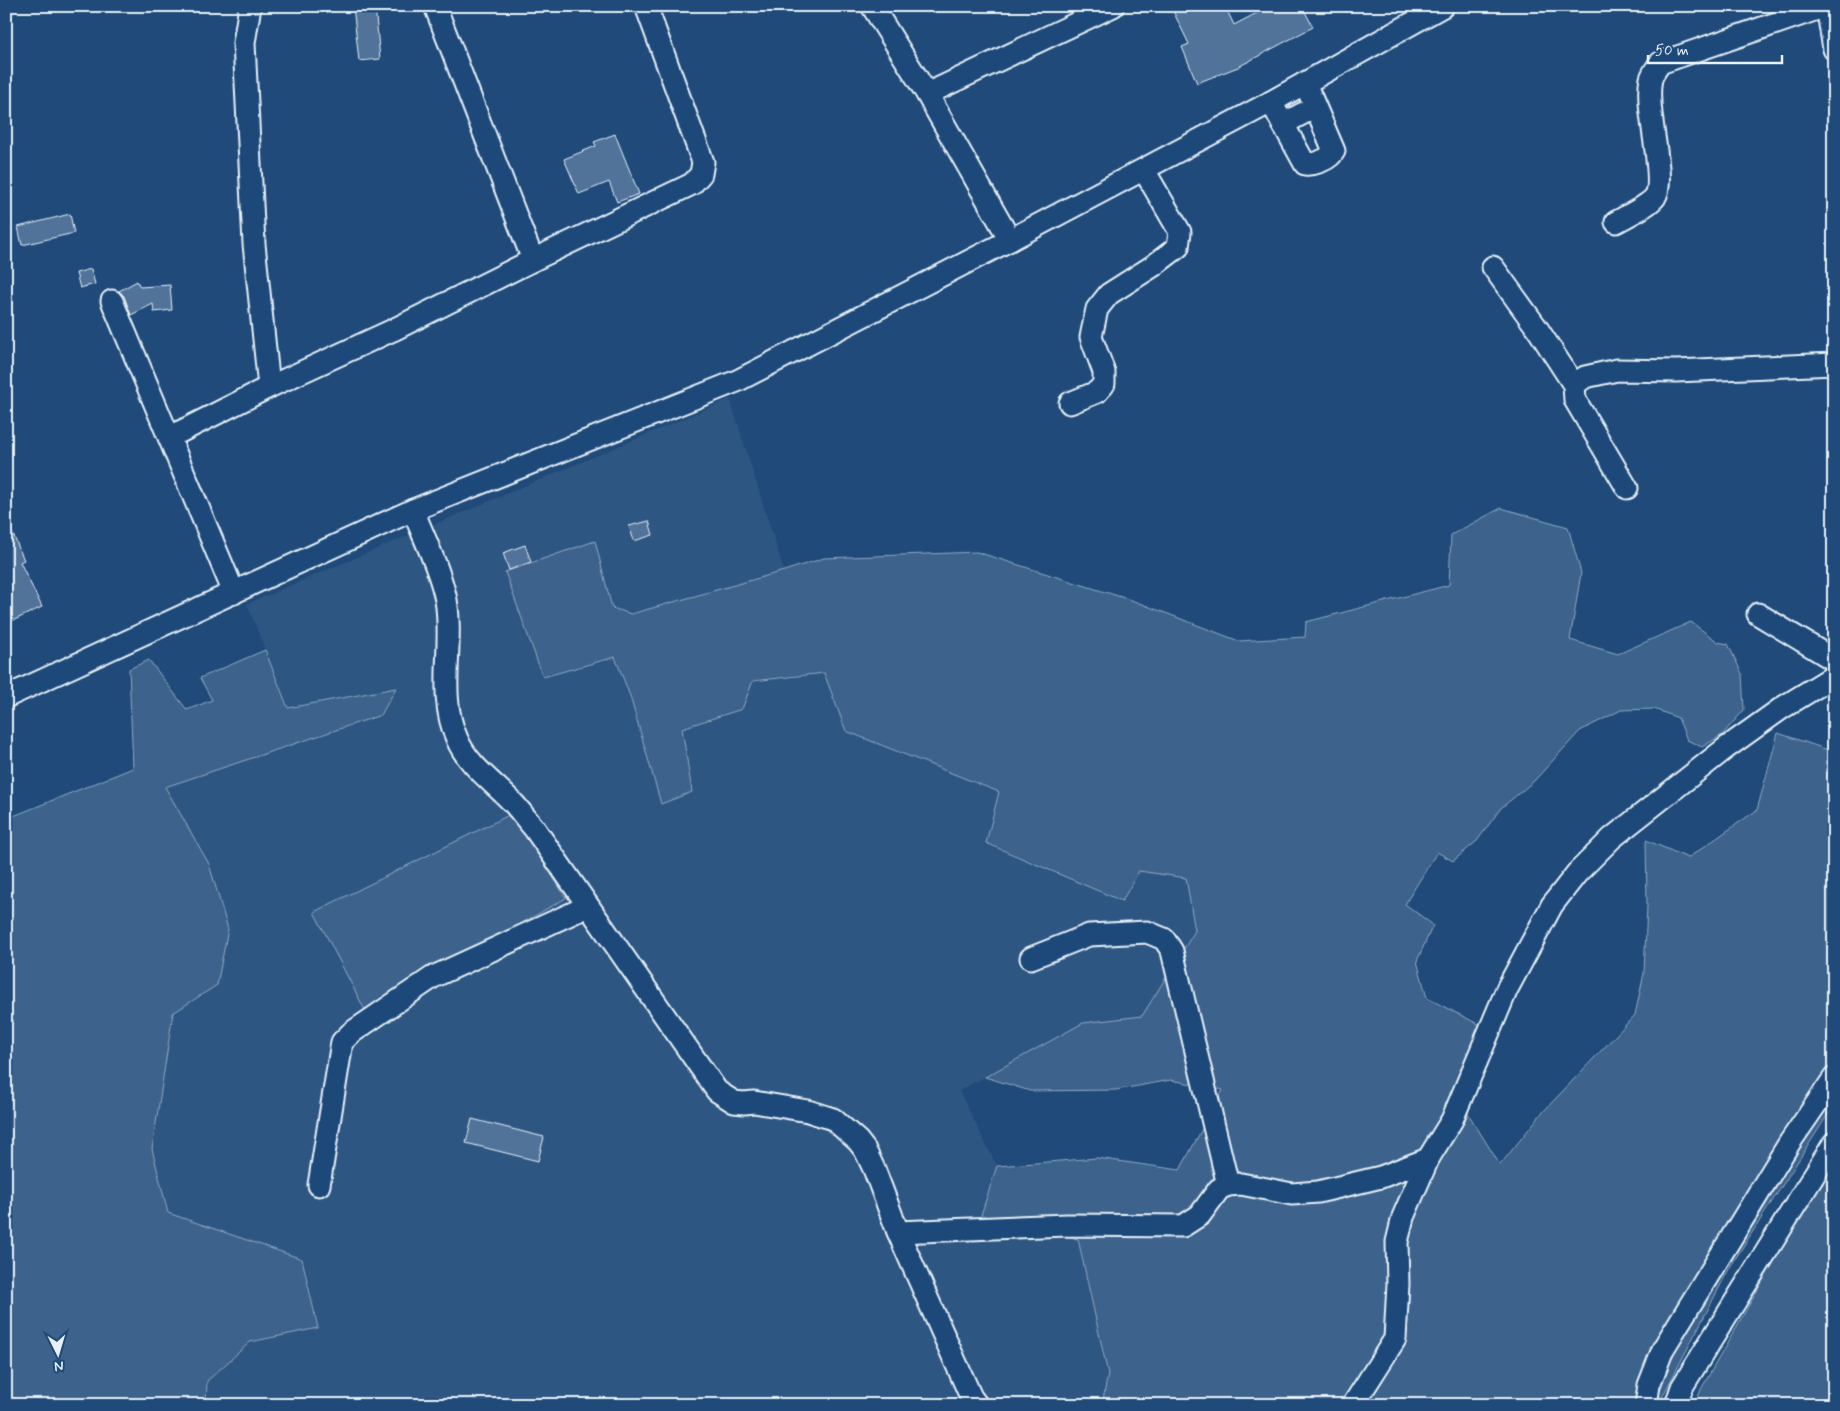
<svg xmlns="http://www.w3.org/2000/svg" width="1840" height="1411" viewBox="0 0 1840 1411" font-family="Mynerve,sans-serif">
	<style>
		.built { fill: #2e5683 }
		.green { fill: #3c628c; stroke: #92aac2 }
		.building { fill: #517399; stroke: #e8f1f8 }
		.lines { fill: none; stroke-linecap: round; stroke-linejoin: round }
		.minor-casing { stroke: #e8f1f8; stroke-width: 25 }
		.minor { stroke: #1f4a7a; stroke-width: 21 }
	</style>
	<rect width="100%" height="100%" fill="#1f4a7a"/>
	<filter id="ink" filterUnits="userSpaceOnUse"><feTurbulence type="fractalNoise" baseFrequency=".02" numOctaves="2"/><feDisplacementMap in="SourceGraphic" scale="10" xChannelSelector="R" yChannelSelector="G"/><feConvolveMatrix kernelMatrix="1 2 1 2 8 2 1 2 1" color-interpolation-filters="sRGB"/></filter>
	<g filter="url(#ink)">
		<polygon class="built" points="730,399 784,571 631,614 612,608 615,657 630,696 692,791 681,728 742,709 753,681 824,673 847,731 999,792 986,844 1122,900 1139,871 1186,878 1195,931 1142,1016 1083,1023 959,1091 997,1166 981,1215 1078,1239 1108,1374 1102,1405 206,1405 207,1381 250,1342 318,1327 302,1259 168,1213 152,1149 173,1013 217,985 209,864 165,787 381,715 396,688 288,708 247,604"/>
		<g class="green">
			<polygon points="1501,508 1568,527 1581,573 1570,640 1618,654 1691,622 1718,642 1728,644 1742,674 1744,710 1722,735 1702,747 1687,740 1678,718 1654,709 1621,710 1580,731 1534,781 1501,808 1477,841 1453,861 1437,852 1405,904 1433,925 1417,961 1427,998 1484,1027 1453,1089 1500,1165 1541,1114 1635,1015 1644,973 1647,905 1646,840 1688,858 1757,810 1778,733 1834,752 1834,1105 1730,1267 1658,1405 1102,1405 1108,1374 1078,1239 981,1215 997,1166 1097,1158 1180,1170 1223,1090 1171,1080 1116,1090 1030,1091 985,1077 1083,1023 1142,1016 1195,931 1186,878 1139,871 1122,901 986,843 999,792 846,731 824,673 753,681 742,709 682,728 692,792 661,804 630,696 615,657 543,677 505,572 595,541 612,608 631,614 784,571 824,558 977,552 1134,601 1239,641 1305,637 1306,622 1449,585 1451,535"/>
			<polygon points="265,650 288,708 396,688 381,715 165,787 209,864 228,929 217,985 173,1013 152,1149 168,1213 302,1259 318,1328 250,1342 207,1381 206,1405 6,1405 6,819 133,768 129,669 149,660 187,710 212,700 200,678"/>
			<polygon points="513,813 566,898 366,1012 314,912"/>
			<polygon points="1834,1156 1834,1405 1694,1405 1700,1391"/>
		</g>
		<g class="building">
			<polygon points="353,6 375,6 380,59 359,61"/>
			<polygon points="1183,6 1225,6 1234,25 1270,6 1302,6 1313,27 1238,67 1197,83 1182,47 1189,44 1173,11"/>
			<polygon points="615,134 639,194 617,202 609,182 579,194 564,159 596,146 594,142"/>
			<polygon points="70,214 74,233 22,245 18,227"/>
			<polygon points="91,269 95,284 80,288 76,273"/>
			<polygon points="137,281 140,287 170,285 172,310 154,312 153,304 131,315 124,296 119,291"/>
			<polygon points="6,518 24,560 20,562 42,607 6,624"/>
			<polygon points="649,521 653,535 634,541 629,526"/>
			<polygon points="525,545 531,562 509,570 503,553"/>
			<polygon points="472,1119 544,1137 538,1161 466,1143"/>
		</g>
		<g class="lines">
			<g class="minor-casing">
				<g id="minor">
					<polyline points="250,6 244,43 254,244 269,387"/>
					<polyline points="435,6 533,260"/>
					<polyline points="872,6 927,94 1010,240"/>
					<polyline points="1827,6 1834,49"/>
					<polyline points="927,94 1113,6"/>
					<path d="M 1271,102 L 1305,164 C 1315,165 1330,159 1334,151 L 1305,83"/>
					<polyline points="1283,124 1315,107"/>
					<path d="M 1616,222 C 1627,216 1648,206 1655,197 C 1667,179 1644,108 1651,79 C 1652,74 1657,68 1660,63 L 1826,6"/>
					<polyline points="1493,267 1537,328 1574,385 1575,400 1627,488"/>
					<polyline points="112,301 234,593"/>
					<polyline points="1574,385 1585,377 1617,370 1676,371 1834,364"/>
					<polyline points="1070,403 1097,392 1104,384 1104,372 1091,337 1097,309 1109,294 1153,266 1178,247 1180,232 1144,170"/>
					<polyline points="170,437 269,387 393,330 533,260 692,184 701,174 703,162 646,6"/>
					<path d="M 413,510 C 424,538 440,570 446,600 C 454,646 437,695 457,739 C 468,766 496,784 515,805 C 521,812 527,820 534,828 L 717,1091 L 734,1102 L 744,1103 L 754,1102 L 808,1111 L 833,1119 L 858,1141 L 865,1150 L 874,1169 L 898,1232 L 971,1397 L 977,1405"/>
					<polyline points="1758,614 1834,660"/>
					<polyline points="6,697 413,510 737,381 1010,240 1271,102 1443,6"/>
					<polyline points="1031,958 1089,935 1147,932 1164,939 1172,951 1228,1185"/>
					<polyline points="319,1185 342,1042 351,1033 433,977 588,906"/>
					<polyline points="898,1232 1067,1225 1183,1226 1200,1215 1219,1189 1228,1185 1241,1184 1292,1194 1318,1192 1381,1177 1428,1159"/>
					<polyline points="1353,1405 1395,1339 1398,1284 1397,1242 1403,1217 1428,1159 1452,1120 1507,989 1552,905 1577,873 1612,838 1726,748 1782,708 1834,676"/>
					<polyline points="1646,1405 1649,1385 1663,1349 1790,1142 1834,1078"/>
					<polyline points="1676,1405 1682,1387 1834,1143"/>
				</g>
			</g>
			<use href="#minor" class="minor"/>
		</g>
	</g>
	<rect width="1840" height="1411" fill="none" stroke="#1f4a7a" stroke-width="25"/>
	<rect x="12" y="12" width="1815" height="1386" fill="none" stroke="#e8f1f8" stroke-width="2" filter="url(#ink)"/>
	<g transform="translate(58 1354) rotate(175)" stroke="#1f4a7a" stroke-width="4" paint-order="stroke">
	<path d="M0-4L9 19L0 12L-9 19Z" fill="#e8f1f8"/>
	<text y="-8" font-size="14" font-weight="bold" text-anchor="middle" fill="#e8f1f8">N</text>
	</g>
	<path d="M1648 55v8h134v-8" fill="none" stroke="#e8f1f8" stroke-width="2.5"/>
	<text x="1655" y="55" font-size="15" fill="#e8f1f8" stroke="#1f4a7a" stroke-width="4" paint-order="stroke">50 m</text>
</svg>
